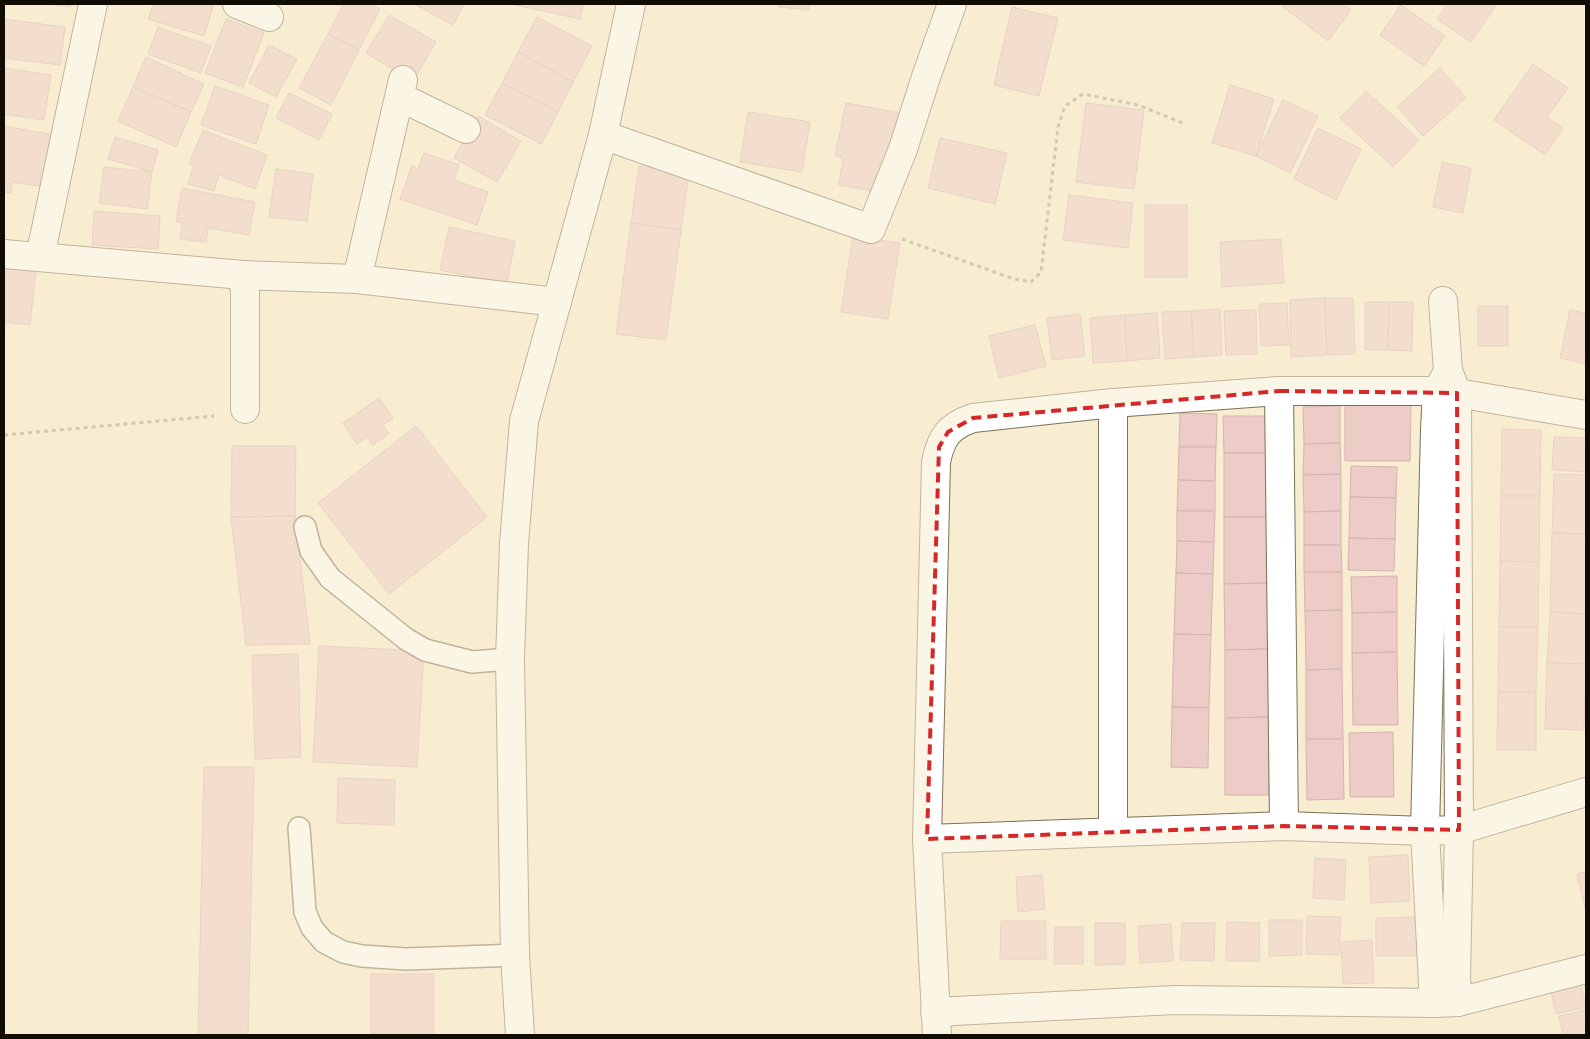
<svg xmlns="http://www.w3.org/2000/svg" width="1590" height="1039" viewBox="0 0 1590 1039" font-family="Helvetica,sans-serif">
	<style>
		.building { fill: #edccc7; stroke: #d4b3af }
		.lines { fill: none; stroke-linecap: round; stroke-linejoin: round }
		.service-casing { stroke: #7b7158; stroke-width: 24 }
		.minor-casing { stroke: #7b7158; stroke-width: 30 }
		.path { stroke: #a59d88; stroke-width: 3; stroke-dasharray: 4 4; stroke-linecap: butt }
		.service { stroke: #fff; stroke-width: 21 }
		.minor { stroke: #fff; stroke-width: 28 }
		.marked { fill: none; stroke: #d62828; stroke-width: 4; stroke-dasharray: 10 6; stroke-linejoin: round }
	</style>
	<rect width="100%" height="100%" fill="#f8edd1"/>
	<g class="building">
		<polygon points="48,4 71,4 70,7"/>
		<polygon points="153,4 214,4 204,36 148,19"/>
		<polygon points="343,4 369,4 380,9 359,50 328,34"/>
		<polygon points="414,4 464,4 453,25"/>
		<polygon points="511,4 584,4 580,19"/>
		<polygon points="778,4 810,4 809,10 778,7"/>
		<polygon points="1285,4 1344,4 1351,10 1328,41 1283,7"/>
		<polygon points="1447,4 1497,4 1471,42 1437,19"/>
		<polygon points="1401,5 1445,36 1424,66 1380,35"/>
		<polygon points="1012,7 1058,18 1039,96 994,85"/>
		<polygon points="389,15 436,42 413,81 366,53"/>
		<polygon points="537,17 592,46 573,82 518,52"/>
		<polygon points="4,19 65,27 60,65 4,58"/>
		<polygon points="226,19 264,33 243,87 205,73"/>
		<polygon points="158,27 211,46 201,73 148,54"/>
		<polygon points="328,34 359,50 331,105 299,88"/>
		<polygon points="269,45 297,59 276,97 249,83"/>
		<polygon points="518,52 573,82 558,112 502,83"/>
		<polygon points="146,57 204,84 191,112 133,87"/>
		<polygon points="1533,64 1568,88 1547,117 1563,128 1545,155 1494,120"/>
		<polygon points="4,68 51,75 44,120 4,114"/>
		<polygon points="1440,68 1466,98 1423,136 1397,107"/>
		<polygon points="502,83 558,112 541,144 485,115"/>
		<polygon points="1230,85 1274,99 1256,156 1212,143"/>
		<polygon points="215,86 269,105 256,144 201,125"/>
		<polygon points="133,87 191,112 176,147 118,121"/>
		<polygon points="1366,91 1419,140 1393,167 1340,118"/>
		<polygon points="289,93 332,114 319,140 276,118"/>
		<polygon points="1283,100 1318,116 1290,173 1256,156"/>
		<polygon points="846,103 906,114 878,192 839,185 843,158 835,156"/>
		<polygon points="1086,103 1144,110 1134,189 1076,182"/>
		<polygon points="748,112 810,122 802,172 740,162"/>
		<polygon points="478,116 521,141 497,182 454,158"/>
		<polygon points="4,126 60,136 51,188 12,182 11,193 4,192"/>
		<polygon points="1318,128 1361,149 1336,200 1294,179"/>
		<polygon points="203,130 267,155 255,189 219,175 214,191 188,184 194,165 189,164"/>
		<polygon points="115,137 158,150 152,172 108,159"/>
		<polygon points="940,138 1007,153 995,204 928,188"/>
		<polygon points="424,153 459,165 454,180 488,192 477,225 400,199 412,166 418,169"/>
		<polygon points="1442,162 1471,168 1463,213 1433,207"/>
		<polygon points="639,166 689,173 681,230 631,223"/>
		<polygon points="104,167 152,172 147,209 99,203"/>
		<polygon points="276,169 313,174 307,221 269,217"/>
		<polygon points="182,188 255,202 249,235 208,228 206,242 180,239 182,223 176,222"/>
		<polygon points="1069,195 1133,203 1128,248 1063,240"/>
		<rect x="1145" y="205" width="42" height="72"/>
		<polygon points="94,211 160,216 158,249 92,245"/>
		<polygon points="631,223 681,230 666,340 616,334"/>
		<polygon points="449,227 515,241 507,284 440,270"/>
		<polygon points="853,236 900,243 888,319 841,312"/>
		<polygon points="1281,239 1284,283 1222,287 1220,242"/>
		<polygon points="4,259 37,262 30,325 4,322"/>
		<polygon points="1325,298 1353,298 1355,354 1327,355"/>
		<polygon points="1325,298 1327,355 1291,357 1290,300"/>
		<polygon points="1365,302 1389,302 1388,350 1365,350"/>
		<polygon points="1389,302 1413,302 1412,351 1388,350"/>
		<polygon points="1287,303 1289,345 1261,346 1259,304"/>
		<rect x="1478" y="306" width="30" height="40"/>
		<polygon points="1220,309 1222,355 1194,357 1191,311"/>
		<polygon points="1256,310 1257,354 1226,355 1224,311"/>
		<polygon points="1570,310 1586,313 1586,364 1560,358"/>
		<polygon points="1191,311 1194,357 1165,359 1162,312"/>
		<polygon points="1157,313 1160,358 1127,361 1125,315"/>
		<polygon points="1080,314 1085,356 1052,360 1047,318"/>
		<polygon points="1125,315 1127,361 1093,363 1090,318"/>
		<polygon points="1035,325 1046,366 999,378 989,336"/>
		<polygon points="379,398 393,418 383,425 389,434 373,445 367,437 357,444 343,423"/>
		<polygon points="1345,401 1411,402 1410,461 1345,461"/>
		<polygon points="1340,406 1340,443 1304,444 1303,407"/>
		<polygon points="1180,413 1217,414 1216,447 1179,447"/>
		<polygon points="1223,416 1266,416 1267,453 1224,453"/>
		<polygon points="416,426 487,517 389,594 318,503"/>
		<polygon points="1502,429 1541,430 1540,496 1501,496"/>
		<polygon points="1554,437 1586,438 1586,472 1552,470"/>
		<polygon points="1340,443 1341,474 1303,475 1304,444"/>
		<polygon points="232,446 296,446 295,516 231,517"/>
		<polygon points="1179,447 1216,447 1215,481 1178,480"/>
		<rect x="1224" y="453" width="43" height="64"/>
		<polygon points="1351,466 1397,467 1396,498 1350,497"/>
		<polygon points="1341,474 1341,511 1304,512 1303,475"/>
		<polygon points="1554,474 1586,475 1586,534 1552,533"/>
		<polygon points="1178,480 1215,481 1215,511 1177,511"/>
		<polygon points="1501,496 1540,496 1539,562 1500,561"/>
		<polygon points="1350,497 1396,498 1395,539 1349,538"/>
		<polygon points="1177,511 1215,511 1214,542 1177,541"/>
		<polygon points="1341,511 1341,545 1304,545 1304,512"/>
		<polygon points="295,516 310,644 246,645 231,517"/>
		<polygon points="1224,517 1267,517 1268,583 1224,584"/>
		<polygon points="1552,533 1586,534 1586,614 1550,612"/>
		<polygon points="1349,538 1395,539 1394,571 1348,570"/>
		<polygon points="1177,541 1214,542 1213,574 1176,573"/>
		<polygon points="1304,545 1341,545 1342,572 1304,572"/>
		<polygon points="1500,561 1539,562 1538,627 1499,627"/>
		<polygon points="1304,572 1342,572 1342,610 1305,611"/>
		<polygon points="1176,573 1213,574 1211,635 1174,634"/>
		<polygon points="1397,576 1397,612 1352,613 1351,577"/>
		<polygon points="1268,583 1269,649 1225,650 1224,584"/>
		<polygon points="1342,610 1342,669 1306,670 1305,611"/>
		<polygon points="1397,612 1397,652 1352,653 1352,613"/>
		<polygon points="1550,612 1586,614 1586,664 1547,663"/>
		<polygon points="1499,627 1538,627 1536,692 1498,692"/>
		<polygon points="1174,634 1211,635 1209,708 1172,707"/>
		<polygon points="319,646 424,651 417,767 313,762"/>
		<polygon points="1269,649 1269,717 1225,718 1225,650"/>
		<polygon points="1397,652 1398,725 1353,725 1352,653"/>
		<polygon points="298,654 301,757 255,759 252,655"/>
		<polygon points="1547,663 1586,664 1584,730 1545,729"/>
		<polygon points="1342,669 1343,739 1306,739 1306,670"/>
		<polygon points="1498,692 1536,692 1536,750 1497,750"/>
		<polygon points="1172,707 1209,708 1208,768 1171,767"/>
		<polygon points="1269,717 1269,795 1225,795 1225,718"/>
		<polygon points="1393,732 1394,797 1350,797 1349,733"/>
		<polygon points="1306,739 1343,739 1344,799 1307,800"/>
		<polygon points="204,767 254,767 248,1035 198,1035"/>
		<polygon points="338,778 395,780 394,825 337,823"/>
		<polygon points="1408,855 1410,901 1371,903 1369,857"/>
		<polygon points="1315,858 1346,860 1344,900 1313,898"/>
		<polygon points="1586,872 1586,912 1577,874"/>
		<polygon points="1042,875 1045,909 1018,912 1016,877"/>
		<polygon points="1307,916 1341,917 1339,955 1306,954"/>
		<polygon points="1419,917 1419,956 1376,956 1376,918"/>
		<polygon points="1269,920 1302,920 1302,955 1269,956"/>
		<polygon points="1001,921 1046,921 1046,959 1000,959"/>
		<polygon points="1227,922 1260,923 1259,961 1226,961"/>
		<polygon points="1095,923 1125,923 1125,964 1095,965"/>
		<polygon points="1182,923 1215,923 1214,961 1180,960"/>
		<polygon points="1171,924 1173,961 1140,963 1138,926"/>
		<polygon points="1055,927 1083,927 1083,964 1054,964"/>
		<polygon points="1372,940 1374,983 1343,984 1341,942"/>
		<rect x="371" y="974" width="63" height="61"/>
		<polygon points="1580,981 1586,1007 1556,1014 1550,987"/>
		<polygon points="1586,1010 1586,1035 1563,1035 1559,1016"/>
	</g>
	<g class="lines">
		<g class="service-casing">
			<g id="service">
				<polyline points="305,527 311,551 330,578 406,639 425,650 472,662 510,659"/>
				<polyline points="299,828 305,912 312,928 324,942 343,952 362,956 406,959 515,955"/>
			</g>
		</g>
		<g class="minor-casing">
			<g id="minor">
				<polyline points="237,4 269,17"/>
				<polyline points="400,97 466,129"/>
				<polyline points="603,135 871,229 903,149 926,77 952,4"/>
				<polyline points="4,254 243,275"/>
				<polyline points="40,257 93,4"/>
				<polyline points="357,279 403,80"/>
				<polyline points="1443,301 1448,371 1457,393 1459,830 1456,980 1458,1002"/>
				<polyline points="1279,391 1284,826"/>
				<polyline points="245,409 245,293 243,275 357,279 557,302"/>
				<polyline points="1113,832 1113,403"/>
				<path d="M 927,839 L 936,462 C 941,437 949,426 973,418 L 1113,403 L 1279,391 L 1437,391 L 1457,393 L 1586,415"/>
				<polyline points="1434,1003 1425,831 1435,430 1437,391 1446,375"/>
				<polyline points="935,1012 1175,1000 1434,1003 1458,1002 1586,969"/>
				<polyline points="520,1035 515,955 510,659 514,544 524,421 603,135 631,4"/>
				<polyline points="937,1035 927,839 1284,826 1425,831 1459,830 1586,792"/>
			</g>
		</g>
		<g class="path">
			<polyline points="902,239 1014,279 1031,282 1041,272 1058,127 1065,106 1083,94 1138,105 1185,124"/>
			<polyline points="4,435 214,416"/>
		</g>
		<use href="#service" class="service"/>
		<use href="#minor" class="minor"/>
	</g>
	<path d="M0 0H1590V1039H0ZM 1279,391 L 1457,393 L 1459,830 L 1284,826 L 927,839 L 939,447 L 948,432 L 973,418 Z" fill="#f8edd1" fill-opacity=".55" fill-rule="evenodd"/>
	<path class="marked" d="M 1279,391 L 1457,393 L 1459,830 L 1284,826 L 927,839 L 939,447 L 948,432 L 973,418 Z"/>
	<rect width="1590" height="1039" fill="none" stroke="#110d05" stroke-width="10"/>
</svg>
